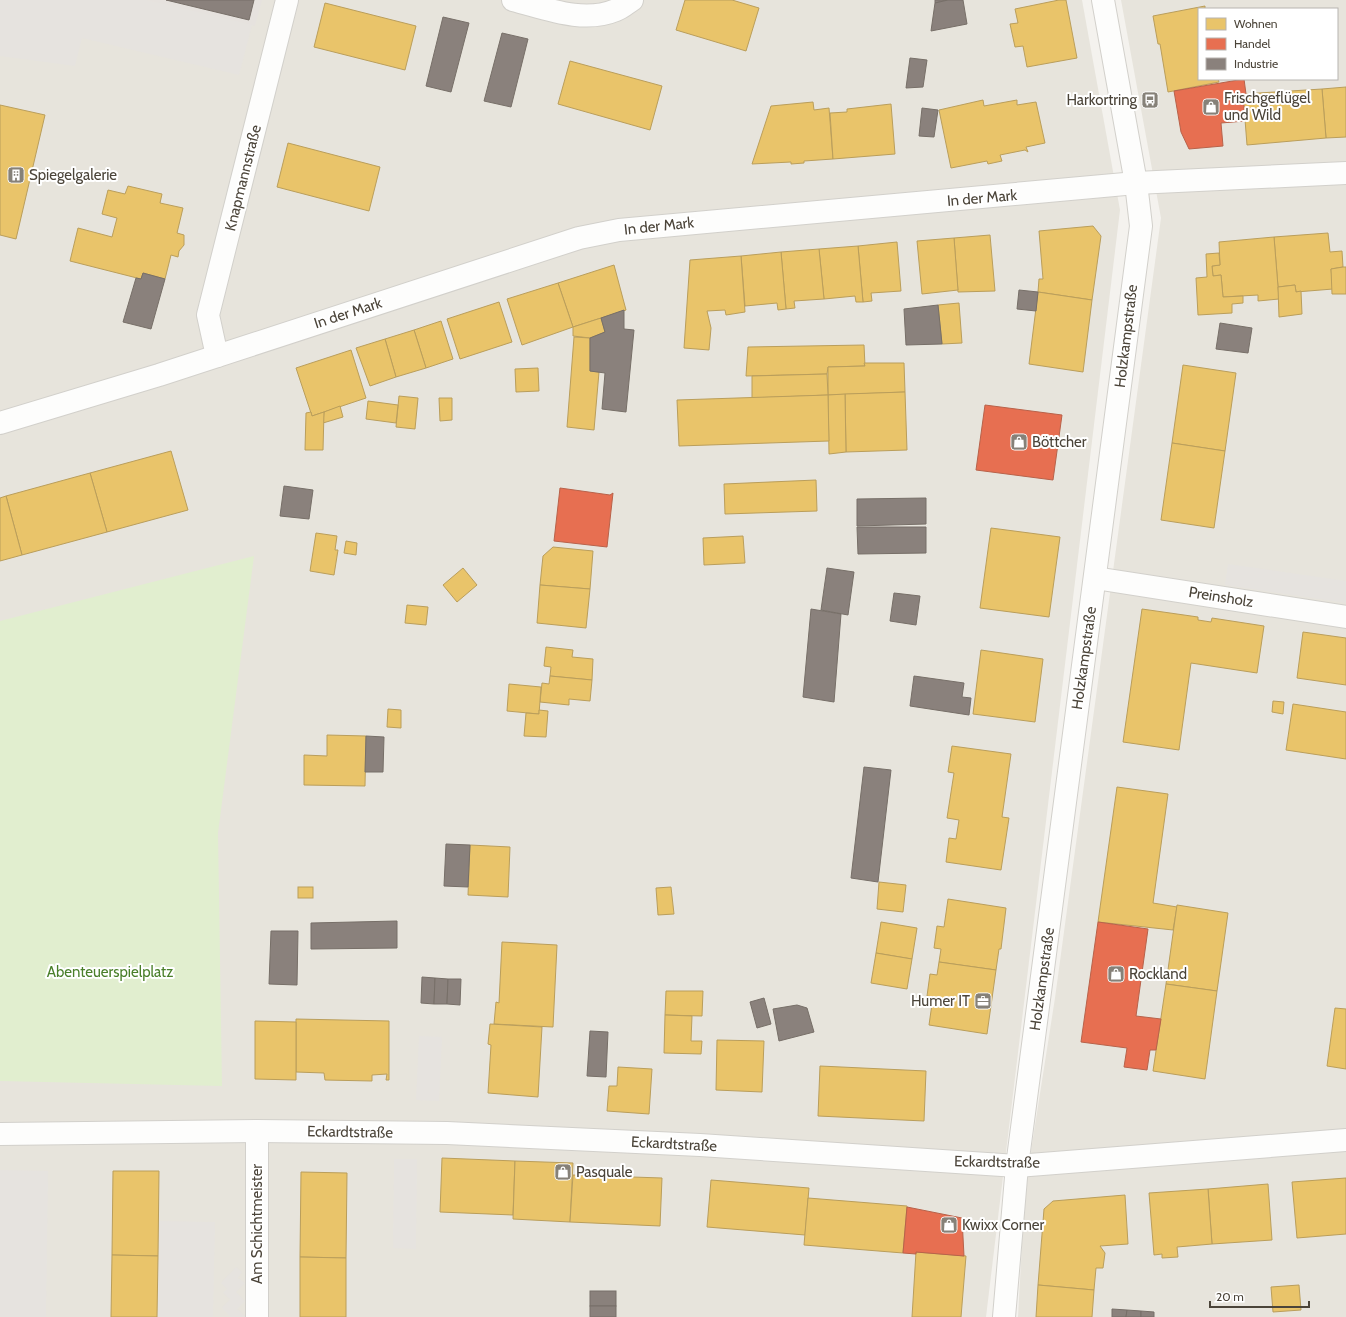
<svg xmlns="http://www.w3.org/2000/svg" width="1346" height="1317" viewBox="0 0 1346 1317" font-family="Cabin,sans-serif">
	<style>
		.residential { fill: #e7e4dc; fill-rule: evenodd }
		.industrial { fill: #e6e2de }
		.green { fill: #e1eecf }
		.parking { fill: #e6e3df }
		.homes { fill: #e9c46a; stroke: #ba9e5b }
		.shops { fill: #e76f51; stroke: #b8624a }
		.industry { fill: #8a817c; stroke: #776f68 }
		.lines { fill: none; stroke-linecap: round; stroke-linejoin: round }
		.street-casing { stroke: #d2d0cb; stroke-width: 24 }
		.street { stroke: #fdfdfc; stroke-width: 22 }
		.labels { text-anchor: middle; stroke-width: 4; stroke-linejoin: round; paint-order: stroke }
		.poi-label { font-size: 15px; fill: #4b4439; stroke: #fff; text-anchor: start }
		.street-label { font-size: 15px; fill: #4b4439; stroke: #fff }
		.park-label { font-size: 15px; fill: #4a7f2a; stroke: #fff }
	</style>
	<rect width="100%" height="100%" fill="#f4f2ee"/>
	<g class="residential">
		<polygon points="0,0 1082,0 1120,210 986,1317 0,1317"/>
		<path d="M 1121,0 L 1346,0 L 1346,1317 L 1018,1317 L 1025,1189 L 1055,998 L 1161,218 ZM 1199,9 L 1337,9 L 1337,79 L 1199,79 Z"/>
	</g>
	<polygon class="industrial" points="147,0 262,0 255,26"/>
	<polygon class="green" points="254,556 218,833 222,1086 0,1081 0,621"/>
	<g class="parking">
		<polygon points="0,0 147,0 252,25 239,75 82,38 75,66 0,56"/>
		<polygon points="1228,564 1346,581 1346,603 1225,585"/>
		<polygon points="419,1036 442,1037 439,1101 416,1100"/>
		<polygon points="394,1159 417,1159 416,1249 393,1248"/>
		<polygon points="0,1170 48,1171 46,1317 0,1317"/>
		<polygon points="158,1221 215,1222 213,1317 157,1317"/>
		<polygon points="236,1267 242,1272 238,1278 245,1283 236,1292 245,1301 237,1309 246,1317 230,1317 230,1316 222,1308 230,1299 223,1293 227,1289 221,1283"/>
	</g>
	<g class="homes">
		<polygon points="685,0 732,0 759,8 746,51 676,30"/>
		<polygon points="1059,0 1066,0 1077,58 1027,67 1023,46 1015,47 1010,24 1018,23 1015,9"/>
		<polygon points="325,3 416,26 405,70 314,47"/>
		<polygon points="1205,6 1205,9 1199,9 1199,79 1218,79 1219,82 1168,92 1160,44 1158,44 1153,16"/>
		<polygon points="570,61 662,86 650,130 558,104"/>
		<polygon points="1346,87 1346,137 1326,138 1322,89"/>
		<polygon points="1322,89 1326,138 1247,145 1243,94"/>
		<polygon points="983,100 984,106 1017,100 1017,105 1036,102 1045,143 1026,147 1028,152 1025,150 1000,155 1002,161 988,164 987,161 951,168 939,110"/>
		<polygon points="813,102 814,110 829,108 833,159 804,161 804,163 791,164 791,162 752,164 771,106"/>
		<polygon points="891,104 895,154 833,159 830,113 847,112 847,109"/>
		<polygon points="0,105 45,115 16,239 0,235"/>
		<polygon points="288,143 380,167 369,211 277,187"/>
		<polygon points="128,186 162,194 160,203 183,208 177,233 184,235 184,245 179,251 178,257 171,255 165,279 143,273 141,279 70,261 78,228 112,237 117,218 102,214 108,190 125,194"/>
		<polygon points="1093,226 1101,236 1092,300 1038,292 1039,279 1043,279 1039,231"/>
		<polygon points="1328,233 1330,252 1342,251 1343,267 1331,269 1333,289 1296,292 1295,285 1278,287 1274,237"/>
		<polygon points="990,235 995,291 958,292 954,238"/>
		<polygon points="1274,237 1279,299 1258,301 1258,295 1223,297 1221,275 1213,276 1212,266 1220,265 1219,242"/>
		<polygon points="954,238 958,290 922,294 917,241"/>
		<polygon points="897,242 901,291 871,293 872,301 863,302 858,246"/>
		<polygon points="858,246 863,302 856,302 855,296 824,299 819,249"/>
		<polygon points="819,249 824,299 794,301 795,308 786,309 781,252"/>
		<polygon points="781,252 786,309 778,310 777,303 745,306 741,256"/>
		<polygon points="1219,253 1220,265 1212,266 1213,276 1221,275 1223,297 1243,296 1243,303 1232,304 1232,313 1198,315 1196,278 1207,277 1206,254"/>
		<polygon points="741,256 745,312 726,315 725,310 707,311 711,328 709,350 684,348 690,260"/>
		<polygon points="614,265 626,310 573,327 558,283"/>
		<polygon points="1343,267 1346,267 1346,294 1332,294 1331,269"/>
		<polygon points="558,283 573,327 522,345 507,299"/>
		<polygon points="1295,285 1296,292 1301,291 1302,314 1279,317 1278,287"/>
		<polygon points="1038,292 1092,300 1083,372 1029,364"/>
		<polygon points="499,302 512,342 460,359 447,319"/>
		<polygon points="959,303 962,343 942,344 938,305"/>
		<polygon points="601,318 605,332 590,338 573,336 573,327"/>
		<polygon points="441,321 453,359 426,368 414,330"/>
		<polygon points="414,330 426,368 396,377 385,339"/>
		<polygon points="574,337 590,338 590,371 599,372 594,430 567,427"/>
		<polygon points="385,339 396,377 370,386 356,348"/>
		<polygon points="864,345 865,366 828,367 827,374 746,376 748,347"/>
		<polygon points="351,350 366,398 312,416 296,368"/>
		<polygon points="864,363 904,363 905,392 828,395 828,367 865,366"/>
		<polygon points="1183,365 1236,373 1225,451 1172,443"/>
		<polygon points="538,368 539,391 516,392 515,369"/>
		<polygon points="827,374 828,395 752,398 752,376"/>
		<polygon points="905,392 907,450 846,452 845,394"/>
		<polygon points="845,394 846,452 829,454 828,395"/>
		<polygon points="828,395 829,441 679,446 677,400"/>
		<polygon points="399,396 418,398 415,429 396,427"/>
		<polygon points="439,398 452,398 452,420 440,421"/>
		<polygon points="368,401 398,405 396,423 366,419"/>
		<polygon points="340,406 343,417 323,423 324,412"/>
		<polygon points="311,412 312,416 324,412 323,450 305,450 306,413"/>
		<polygon points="1172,443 1225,451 1214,528 1161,520"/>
		<polygon points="171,451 188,510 107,532 90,473"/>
		<polygon points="90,473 107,532 22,555 6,496"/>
		<polygon points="816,480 817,511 725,514 724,484"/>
		<polygon points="6,496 22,555 0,561 0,498"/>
		<polygon points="991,528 1060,537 1049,617 980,608"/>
		<polygon points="316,533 337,536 335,550 338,550 334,575 310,571"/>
		<polygon points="743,536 745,563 704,565 703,538"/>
		<polygon points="346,541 357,543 356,555 344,553"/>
		<polygon points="553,547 593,551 590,589 540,585 543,556"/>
		<polygon points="463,568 477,585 457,602 443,585"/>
		<polygon points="540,585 590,589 586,628 537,623"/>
		<polygon points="407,605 428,607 426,625 405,623"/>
		<polygon points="1142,609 1198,617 1198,620 1211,622 1212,618 1264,626 1257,673 1191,663 1179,750 1123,742"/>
		<polygon points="1303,632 1346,638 1346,685 1297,678"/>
		<polygon points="546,647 573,650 572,657 593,659 592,680 550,676 551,667 544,666"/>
		<polygon points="981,650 1043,659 1035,722 973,714"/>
		<polygon points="550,676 592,680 590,701 569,699 569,705 540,702 542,683 549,684"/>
		<polygon points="509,684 541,687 539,714 507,711"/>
		<polygon points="1273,701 1284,702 1283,714 1272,712"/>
		<polygon points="1293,704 1346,712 1346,759 1286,750"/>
		<polygon points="388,709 401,710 401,728 387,727"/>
		<polygon points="539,710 548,711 546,737 524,736 526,713 539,714"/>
		<polygon points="327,735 366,736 365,786 304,785 304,755 327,756"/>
		<polygon points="952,746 1011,754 1002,817 1009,818 1001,870 946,862 949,838 956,839 959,820 947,818 954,773 948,772"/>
		<polygon points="1117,787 1168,794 1153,903 1177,907 1173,930 1098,922"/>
		<polygon points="470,845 510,847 508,897 468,895"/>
		<polygon points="879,882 906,885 903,912 877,909"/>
		<rect x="298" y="887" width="15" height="11"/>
		<polygon points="671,887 674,914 658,915 656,888"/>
		<polygon points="948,899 1006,908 1001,949 999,949 996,970 939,962 941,949 934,948 937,926 944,927"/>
		<polygon points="1177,905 1228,913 1217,991 1166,984"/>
		<polygon points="881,922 917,928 912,959 876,953"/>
		<polygon points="502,942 557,945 553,1027 494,1024 496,1002 499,1003"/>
		<polygon points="876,953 912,959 907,989 871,983"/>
		<polygon points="939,962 996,970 987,1034 929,1025 933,997 927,996 930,974 937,975"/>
		<polygon points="1166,984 1217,991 1205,1079 1153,1071"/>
		<polygon points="666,991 703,991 702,1016 665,1015"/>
		<polygon points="1335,1008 1346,1009 1346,1069 1327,1066"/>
		<polygon points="665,1015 692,1016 691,1041 702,1041 701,1054 664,1053"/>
		<polygon points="296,1019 389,1021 389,1080 386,1080 387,1074 372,1075 372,1081 325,1080 324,1073 296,1072"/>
		<polygon points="255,1021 296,1022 296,1080 255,1079"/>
		<polygon points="490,1024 542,1027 538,1097 488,1093 491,1045 488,1044"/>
		<polygon points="717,1040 764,1041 762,1092 716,1090"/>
		<polygon points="820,1066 926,1071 924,1121 818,1116"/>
		<polygon points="618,1067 652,1069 649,1114 607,1111 609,1086 617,1086"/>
		<polygon points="442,1158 515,1161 513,1215 440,1212"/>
		<polygon points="515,1161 573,1163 570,1222 513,1219"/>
		<polygon points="113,1171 159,1171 158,1256 112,1255"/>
		<polygon points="301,1172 347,1173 346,1258 300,1257"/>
		<polygon points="573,1175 662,1178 660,1226 570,1222"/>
		<polygon points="1346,1178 1346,1234 1297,1238 1292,1182"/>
		<polygon points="711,1180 809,1188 805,1235 707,1227"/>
		<polygon points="1268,1184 1272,1240 1212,1244 1208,1189"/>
		<polygon points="1208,1189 1212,1244 1177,1247 1178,1257 1162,1258 1162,1254 1154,1255 1149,1193"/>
		<polygon points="1125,1195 1128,1244 1100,1246 1105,1253 1103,1268 1096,1268 1094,1290 1038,1285 1044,1209 1053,1201"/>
		<polygon points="808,1198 907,1206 903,1253 804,1245"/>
		<polygon points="916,1252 966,1256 961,1317 912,1317"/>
		<polygon points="112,1255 158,1256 157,1317 111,1317"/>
		<polygon points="300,1257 346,1258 346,1317 300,1317"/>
		<polygon points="1038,1285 1094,1290 1092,1317 1036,1317"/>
		<polygon points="1299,1285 1301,1310 1273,1312 1271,1287"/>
	</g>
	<g class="shops">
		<polygon points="1244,79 1246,94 1243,94 1245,121 1221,123 1223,146 1189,149 1181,132 1174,91"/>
		<polygon points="985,405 1062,415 1053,480 976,470"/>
		<polygon points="560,488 610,495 613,493 607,547 554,541"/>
		<polygon points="1098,922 1148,929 1136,1016 1161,1019 1156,1050 1150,1050 1147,1070 1124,1067 1127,1048 1081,1042"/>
		<polygon points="907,1207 962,1218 964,1256 916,1252 916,1254 903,1253"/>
	</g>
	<g class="industry">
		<polygon points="166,0 254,0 249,20"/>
		<polygon points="935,0 948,0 935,3"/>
		<polygon points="948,0 963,0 967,24 931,31 935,3"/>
		<polygon points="443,17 469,23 451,92 426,86"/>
		<polygon points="502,33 528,39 511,107 484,101"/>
		<polygon points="910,58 927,60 923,87 906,88"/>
		<polygon points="922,108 938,110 934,137 919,136"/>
		<polygon points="143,273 165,279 151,329 123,322 136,278 141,279"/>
		<polygon points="1019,290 1038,292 1036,311 1017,309"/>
		<polygon points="938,305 942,344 906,345 904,309"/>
		<polygon points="624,310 624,329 634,330 626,412 602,409 605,373 590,371 590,338 605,332 601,318"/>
		<polygon points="1220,323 1252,328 1248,353 1216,349"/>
		<polygon points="284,486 313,490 309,519 280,516"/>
		<polygon points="926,498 926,524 857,526 857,499"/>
		<polygon points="857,527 926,527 926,553 858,554"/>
		<polygon points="827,568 854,572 848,615 821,610"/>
		<polygon points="894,593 920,596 916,625 890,621"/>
		<polygon points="811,609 841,614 834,702 803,697"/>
		<polygon points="914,676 964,683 962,697 971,698 969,715 910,706"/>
		<polygon points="366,736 384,737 383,772 365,772"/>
		<polygon points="864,767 891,770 878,882 851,878"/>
		<polygon points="446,844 470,845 468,887 444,886"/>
		<polygon points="397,921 397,948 311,949 311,923"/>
		<polygon points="271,931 298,931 297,985 269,984"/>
		<polygon points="422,977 435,978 434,1004 421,1003"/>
		<polygon points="435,978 448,979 447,1004 434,1004"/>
		<polygon points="448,979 461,979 460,1005 447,1004"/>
		<polygon points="764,998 771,1024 757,1028 750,1002"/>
		<polygon points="797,1005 807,1008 814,1032 779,1041 773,1009"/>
		<polygon points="590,1031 608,1032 606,1077 587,1076"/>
		<rect x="590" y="1291" width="26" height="15"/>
		<rect x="590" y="1306" width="26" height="11"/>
		<polygon points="1112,1309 1127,1310 1126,1317 1112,1317"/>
		<polygon points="1127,1310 1141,1311 1141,1317 1126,1317"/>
		<polygon points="1141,1311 1154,1312 1154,1317 1141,1317"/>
	</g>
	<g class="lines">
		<g class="street-casing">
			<g id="street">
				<path d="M 513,0 C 545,8 583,24 616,10 C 622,8 627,3 632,0"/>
				<polyline points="217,356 208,315 287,0"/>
				<polyline points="0,423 159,375 579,238 619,230 1136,183 1346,173"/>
				<polyline points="1095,578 1346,617"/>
				<polyline points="0,1134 257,1131 447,1133 700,1145 1017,1166 1346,1140"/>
				<polyline points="257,1317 257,1131"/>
				<polyline points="1004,1317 1017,1166 1141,226 1136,183 1103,0"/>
			</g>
		</g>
		<use href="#street" class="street"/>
	</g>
	<defs>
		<g id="bus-square" transform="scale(0.9)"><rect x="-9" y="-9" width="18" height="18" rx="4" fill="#868178" stroke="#fff"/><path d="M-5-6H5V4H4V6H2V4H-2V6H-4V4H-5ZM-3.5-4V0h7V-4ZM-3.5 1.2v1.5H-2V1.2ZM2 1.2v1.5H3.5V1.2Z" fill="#fff"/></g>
		<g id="shop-square" transform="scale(0.9)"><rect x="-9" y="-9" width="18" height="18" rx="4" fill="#868178" stroke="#fff"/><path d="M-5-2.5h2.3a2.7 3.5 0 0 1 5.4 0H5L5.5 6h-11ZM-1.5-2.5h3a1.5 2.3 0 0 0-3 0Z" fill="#fff"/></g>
		<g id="building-square" transform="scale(0.9)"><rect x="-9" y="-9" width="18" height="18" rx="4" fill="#868178" stroke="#fff"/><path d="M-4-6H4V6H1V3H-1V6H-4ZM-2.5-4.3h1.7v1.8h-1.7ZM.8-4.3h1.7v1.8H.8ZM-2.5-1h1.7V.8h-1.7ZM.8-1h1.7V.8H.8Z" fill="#fff"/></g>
		<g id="office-square" transform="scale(0.9)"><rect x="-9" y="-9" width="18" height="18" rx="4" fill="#868178" stroke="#fff"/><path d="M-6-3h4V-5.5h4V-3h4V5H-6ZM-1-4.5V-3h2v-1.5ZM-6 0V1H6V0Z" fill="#fff"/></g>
	</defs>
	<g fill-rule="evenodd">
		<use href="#bus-square" x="1150" y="100"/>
		<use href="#shop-square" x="1211" y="107"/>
		<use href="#building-square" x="16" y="175"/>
		<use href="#shop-square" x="1019" y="442"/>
		<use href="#shop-square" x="1116" y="974"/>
		<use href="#office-square" x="983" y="1001"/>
		<use href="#shop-square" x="563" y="1172"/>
		<use href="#shop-square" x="949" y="1225"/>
	</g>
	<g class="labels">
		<g class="poi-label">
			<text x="1224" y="103">Frischgeflügel<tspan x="1224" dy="17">und Wild</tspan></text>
			<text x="1137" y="105" text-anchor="end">Harkortring</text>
			<text x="29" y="180">Spiegelgalerie</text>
			<text x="1032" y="447">Böttcher</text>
			<text x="1129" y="979">Rockland</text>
			<text x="970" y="1006" text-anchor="end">Humer IT</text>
			<text x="576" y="1177">Pasquale</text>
			<text x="962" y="1230">Kwixx Corner</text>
		</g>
		<g class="street-label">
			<text transform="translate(243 178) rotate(-76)" y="5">Knapmannstraße</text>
			<text transform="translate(982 198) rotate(-5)" y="5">In der Mark</text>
			<text transform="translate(659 226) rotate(-6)" y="5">In der Mark</text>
			<text transform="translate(348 313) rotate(-18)" y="5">In der Mark</text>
			<text transform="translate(1126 336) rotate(-83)" y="5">Holzkampstraße</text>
			<text transform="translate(1221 597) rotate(9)" y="5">Preinsholz</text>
			<text transform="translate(1084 658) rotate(-82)" y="5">Holzkampstraße</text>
			<text transform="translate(1042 979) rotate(-82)" y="5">Holzkampstraße</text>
			<text transform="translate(350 1132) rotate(1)" y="5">Eckardtstraße</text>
			<text transform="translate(674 1144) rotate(3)" y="5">Eckardtstraße</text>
			<text transform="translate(997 1162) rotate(1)" y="5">Eckardtstraße</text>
			<text transform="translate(257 1224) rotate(-90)" y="5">Am Schichtmeister</text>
		</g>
		<g class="park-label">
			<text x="110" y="977">Abenteuerspielplatz</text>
		</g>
	</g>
	<rect x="1198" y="8" width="140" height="72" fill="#ffffff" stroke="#b7b4b0"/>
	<rect x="1206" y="18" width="20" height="12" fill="#e9c46a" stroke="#b7b4b0"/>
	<text x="1234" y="28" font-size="12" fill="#4b4439">Wohnen</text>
	<rect x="1206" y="38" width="20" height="12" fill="#e76f51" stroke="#b7b4b0"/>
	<text x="1234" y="48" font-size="12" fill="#4b4439">Handel</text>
	<rect x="1206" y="58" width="20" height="12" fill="#8a817c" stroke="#b7b4b0"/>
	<text x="1234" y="68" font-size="12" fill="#4b4439">Industrie</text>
	<path d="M1210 1301v6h99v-6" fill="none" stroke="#4b4439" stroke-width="2"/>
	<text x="1216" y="1301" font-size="12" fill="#4b4439" stroke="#ffffff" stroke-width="3" paint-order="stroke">20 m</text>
</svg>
